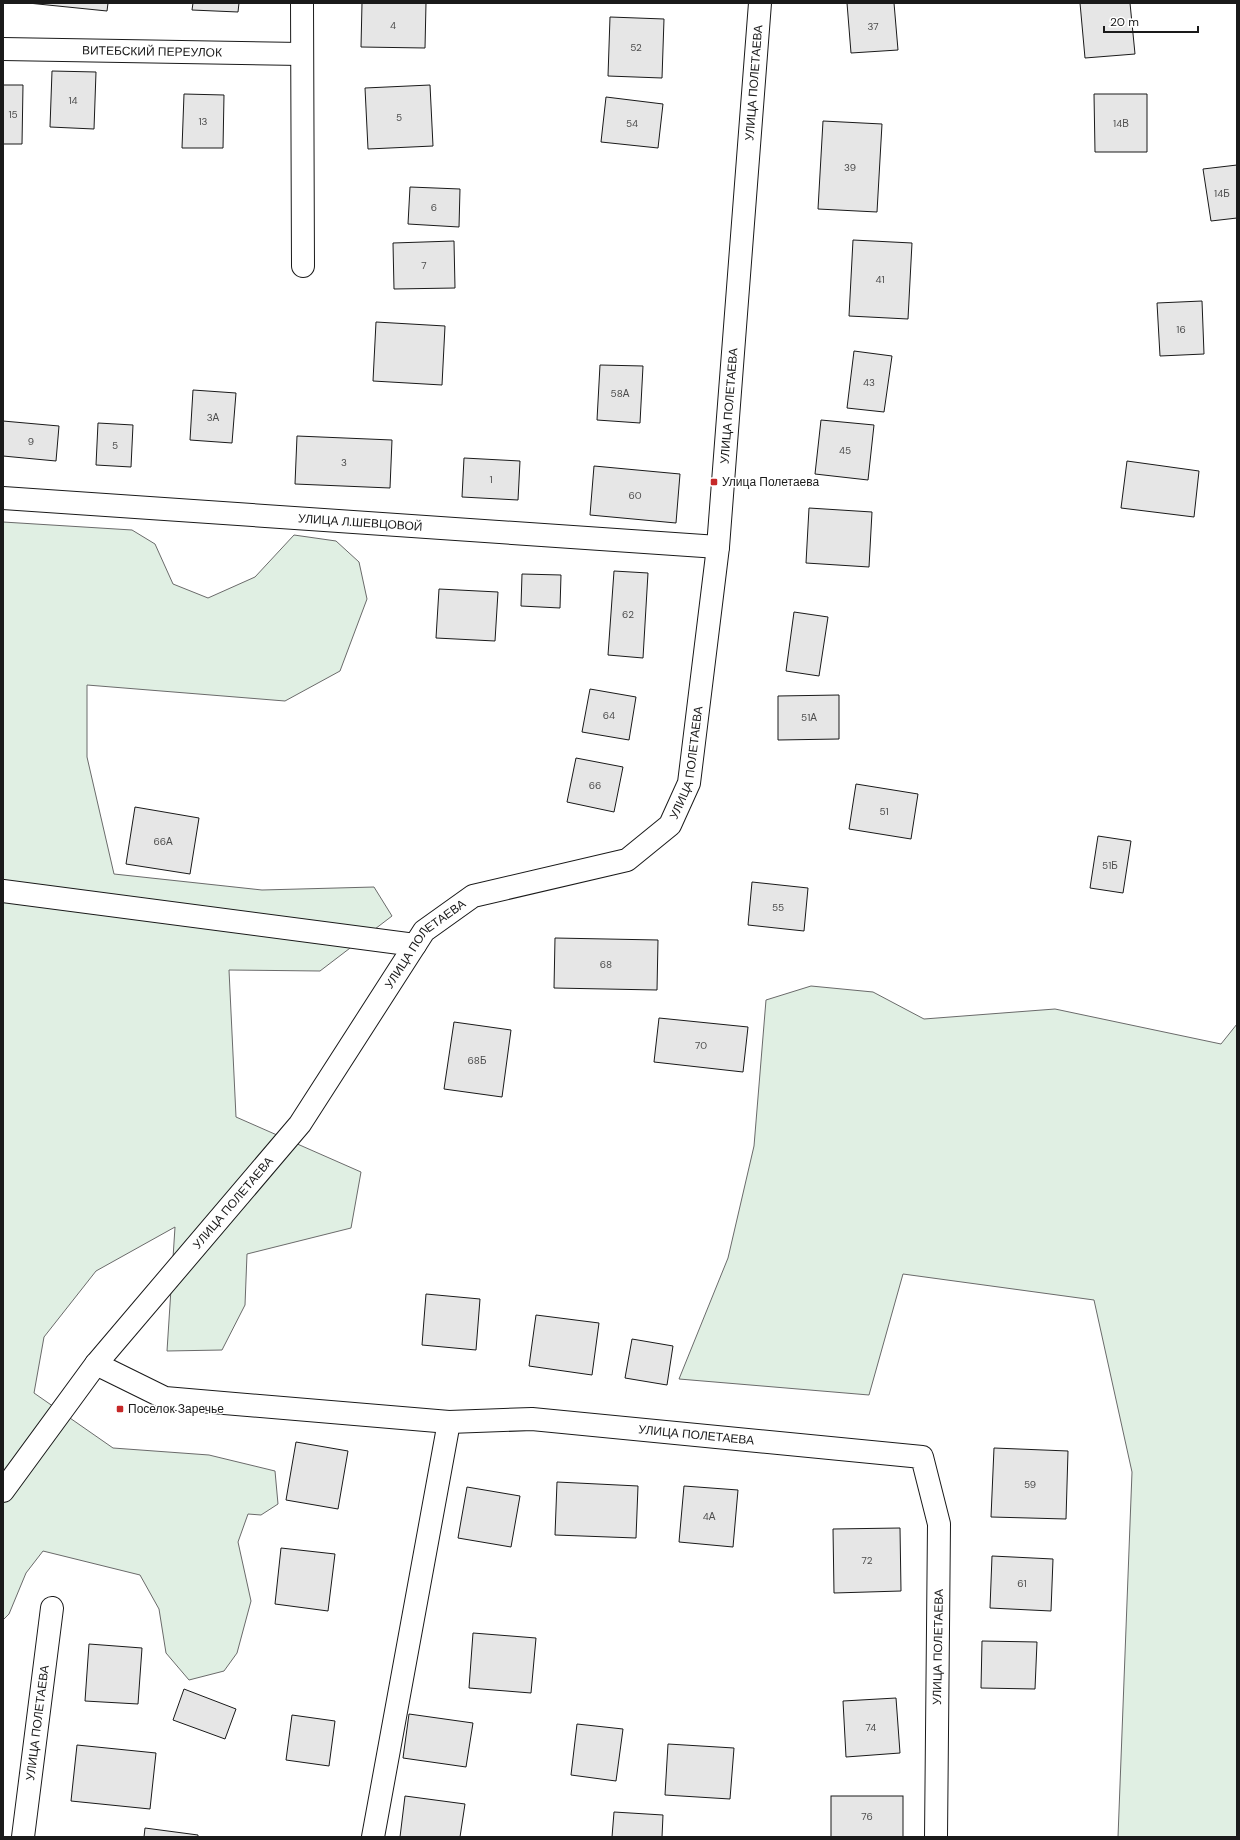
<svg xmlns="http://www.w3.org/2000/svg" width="1240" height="1840" viewBox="0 0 1240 1840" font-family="'DM Sans',sans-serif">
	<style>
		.green { fill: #e0efe3; stroke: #6a6a6a }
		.building { fill: #e6e6e6; stroke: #1a1a1a }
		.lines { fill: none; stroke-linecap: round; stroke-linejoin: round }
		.street-casing { stroke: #1a1a1a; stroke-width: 24 }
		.secondary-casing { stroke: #1a1a1a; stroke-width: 24 }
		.street { stroke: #fff; stroke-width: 22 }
		.secondary { stroke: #fff; stroke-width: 22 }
		.poi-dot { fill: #c62828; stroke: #fff; stroke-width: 1.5 }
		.labels { text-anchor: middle; stroke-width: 3; stroke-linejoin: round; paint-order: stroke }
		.number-label { font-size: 10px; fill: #4d4d4d }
		.street-label { font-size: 12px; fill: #1a1a1a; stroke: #fff }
		.poi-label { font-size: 12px; fill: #1a1a1a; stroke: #fff; text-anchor: start }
	</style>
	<rect width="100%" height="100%" fill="#fff"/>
	<g class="green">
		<polygon points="3,522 132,530 155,544 173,584 208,598 255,577 294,535 336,541 359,562 367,599 340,671 285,701 87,685 87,757 114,874 262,890 374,887 392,916 320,971 229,970 236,1117 361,1172 351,1228 247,1254 245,1305 222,1350 167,1351 175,1227 96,1271 44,1337 34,1393 113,1448 209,1455 275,1471 278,1504 261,1515 248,1514 238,1542 251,1601 237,1653 224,1671 189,1680 166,1653 159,1609 140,1575 43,1551 26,1573 9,1614 3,1620"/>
		<polygon points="811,986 873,992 924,1019 1055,1009 1221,1044 1237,1024 1237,1837 1118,1837 1132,1472 1094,1300 903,1274 869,1395 679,1379 728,1258 754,1146 766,1000"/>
	</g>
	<g class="building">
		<polygon points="28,3 108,3 107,11"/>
		<polygon points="193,3 239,3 238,12 192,10"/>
		<polygon points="362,3 426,3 425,48 361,47"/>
		<polygon points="847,3 894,3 898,50 851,53"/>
		<polygon points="1080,3 1130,3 1135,54 1085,58"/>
		<polygon points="610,17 664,19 662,78 608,76"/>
		<polygon points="52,71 96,72 94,129 50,127"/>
		<polygon points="3,85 23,85 22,144 3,144"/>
		<polygon points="430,85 433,146 368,149 365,88"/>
		<polygon points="184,94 224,95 223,148 182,148"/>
		<polygon points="1094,94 1147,94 1147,152 1095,152"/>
		<polygon points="606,97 663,104 658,148 601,142"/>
		<polygon points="823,121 882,124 877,212 818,209"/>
		<polygon points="1237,165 1237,218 1211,221 1203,169"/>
		<polygon points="410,187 460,189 459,227 408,224"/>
		<polygon points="853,240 912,243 908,319 849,316"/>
		<polygon points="454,241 455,288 394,289 393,243"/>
		<polygon points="1202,301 1204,354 1160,356 1157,303"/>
		<polygon points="376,322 445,326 442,385 373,381"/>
		<polygon points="854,351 892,356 884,412 847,408"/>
		<polygon points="600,365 643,366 640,423 597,420"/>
		<polygon points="193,390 236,393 232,443 190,440"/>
		<polygon points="821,420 874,425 868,480 815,474"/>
		<polygon points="3,421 59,426 56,461 3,456"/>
		<polygon points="98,423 133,425 131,467 96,465"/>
		<polygon points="297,436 392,440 390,488 295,484"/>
		<polygon points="464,458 520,461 518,500 462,497"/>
		<polygon points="1127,461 1199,471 1194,517 1121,508"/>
		<polygon points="594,466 680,474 676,523 590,515"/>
		<polygon points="809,508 872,512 869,567 806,563"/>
		<polygon points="614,571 648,573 643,658 608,655"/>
		<polygon points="522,574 561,575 560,608 521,606"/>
		<polygon points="439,589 498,592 495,641 436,638"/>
		<polygon points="794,612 828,617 819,676 786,671"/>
		<polygon points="590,689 636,697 629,740 582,732"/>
		<polygon points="839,695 839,739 778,740 778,696"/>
		<polygon points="576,758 623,767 614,812 567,802"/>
		<polygon points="856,784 918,794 911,839 849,829"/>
		<polygon points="135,807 199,818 190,874 126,864"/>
		<polygon points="1098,836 1131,841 1123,893 1090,888"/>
		<polygon points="752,882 808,888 804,931 748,925"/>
		<polygon points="555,938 658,940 657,990 554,988"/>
		<polygon points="659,1018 748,1027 743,1072 654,1062"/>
		<polygon points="454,1022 511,1030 502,1097 444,1089"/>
		<polygon points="426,1294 480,1299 476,1350 422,1345"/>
		<polygon points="536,1315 599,1323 592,1375 529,1366"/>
		<polygon points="632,1339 673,1346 667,1385 625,1378"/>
		<polygon points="296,1442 348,1451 338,1509 286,1500"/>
		<polygon points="994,1448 1068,1451 1066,1519 991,1517"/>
		<polygon points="557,1482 638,1486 636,1538 555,1535"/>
		<polygon points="684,1486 738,1490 733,1547 679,1542"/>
		<polygon points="467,1487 520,1496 511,1547 458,1538"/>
		<polygon points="900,1528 901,1591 834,1593 833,1529"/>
		<polygon points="281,1548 335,1554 328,1611 275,1604"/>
		<polygon points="992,1556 1053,1559 1051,1611 990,1608"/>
		<polygon points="473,1633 536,1638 531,1693 469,1688"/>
		<polygon points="982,1641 1037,1642 1035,1689 981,1688"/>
		<polygon points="89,1644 142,1648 138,1704 85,1701"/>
		<polygon points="184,1689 236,1709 225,1739 173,1720"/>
		<polygon points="896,1698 900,1753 846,1757 843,1701"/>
		<polygon points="409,1714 473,1723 466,1767 403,1758"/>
		<polygon points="292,1715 335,1721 329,1766 286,1760"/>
		<polygon points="577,1724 623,1729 616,1781 571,1775"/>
		<polygon points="668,1744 734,1748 730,1799 665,1795"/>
		<polygon points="77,1745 156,1753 150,1809 71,1801"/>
		<polygon points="405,1796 465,1804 460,1837 400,1837"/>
		<rect x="831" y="1796" width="72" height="41"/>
		<polygon points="614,1812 663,1815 662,1837 612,1837"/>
		<polygon points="145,1828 198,1835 198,1837 144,1837"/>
	</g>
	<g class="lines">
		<g class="street-casing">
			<g id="street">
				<polyline points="302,3 303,266"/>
				<path id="s1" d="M 3,49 L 301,54"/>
				<path id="s2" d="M 3,498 L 718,547"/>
				<polyline points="3,891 415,945"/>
				<path id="s3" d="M 96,1364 L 165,1398 L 449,1422 L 532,1419 L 922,1457 L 939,1524 L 936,1837"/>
				<path id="s4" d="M 23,1837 L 52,1608"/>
				<polyline points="373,1837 449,1422"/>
			</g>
		</g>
		<g class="secondary-casing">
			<g id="secondary">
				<path id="s5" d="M 3,1491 L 96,1364 L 300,1124 L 424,931 L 473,896 L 627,860 L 670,825 L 689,783 L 718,547 L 760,3"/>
			</g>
		</g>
		<use href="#street" class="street"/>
		<use href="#secondary" class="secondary"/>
	</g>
	<g class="poi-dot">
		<rect x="710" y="478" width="8" height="8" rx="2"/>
		<rect x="116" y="1405" width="8" height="8" rx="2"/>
	</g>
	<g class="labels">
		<g class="number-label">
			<text x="393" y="29">4</text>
			<text x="873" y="30">37</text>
			<text x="636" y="51">52</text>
			<text x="73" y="104">14</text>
			<text x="13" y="118">15</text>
			<text x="399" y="121">5</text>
			<text x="203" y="125">13</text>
			<text x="632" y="127">54</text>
			<text x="1121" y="127">14В</text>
			<text x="850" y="171">39</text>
			<text x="1222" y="197">14Б</text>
			<text x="434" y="211">6</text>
			<text x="424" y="269">7</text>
			<text x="880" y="283">41</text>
			<text x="1181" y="333">16</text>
			<text x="869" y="386">43</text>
			<text x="620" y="397">58А</text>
			<text x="213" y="421">3А</text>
			<text x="31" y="445">9</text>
			<text x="115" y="449">5</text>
			<text x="845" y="454">45</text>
			<text x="344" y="466">3</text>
			<text x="491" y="483">1</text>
			<text x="635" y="499">60</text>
			<text x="628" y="618">62</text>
			<text x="609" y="719">64</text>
			<text x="809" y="721">51А</text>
			<text x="595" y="789">66</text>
			<text x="884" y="815">51</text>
			<text x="163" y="845">66А</text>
			<text x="1110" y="869">51Б</text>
			<text x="778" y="911">55</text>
			<text x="606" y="968">68</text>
			<text x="701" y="1049">70</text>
			<text x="477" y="1064">68Б</text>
			<text x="1030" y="1488">59</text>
			<text x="709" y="1520">4А</text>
			<text x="867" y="1564">72</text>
			<text x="1022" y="1587">61</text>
			<text x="871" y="1731">74</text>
			<text x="867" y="1820">76</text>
		</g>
		<g class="street-label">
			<text dy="4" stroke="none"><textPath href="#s1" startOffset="149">ВИТЕБСКИЙ ПЕРЕУЛОК</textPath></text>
			<text dy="4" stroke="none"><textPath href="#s5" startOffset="1725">УЛИЦА ПОЛЕТАЕВА</textPath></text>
			<text dy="4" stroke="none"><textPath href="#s5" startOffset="1401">УЛИЦА ПОЛЕТАЕВА</textPath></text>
			<text dy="4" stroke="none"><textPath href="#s2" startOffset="358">УЛИЦА Л.ШЕВЦОВОЙ</textPath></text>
			<text dy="4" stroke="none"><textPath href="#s5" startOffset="1041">УЛИЦА ПОЛЕТАЕВА</textPath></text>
			<text dy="4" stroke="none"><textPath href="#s5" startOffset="693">УЛИЦА ПОЛЕТАЕВА</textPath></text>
			<text dy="4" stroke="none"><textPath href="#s5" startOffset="369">УЛИЦА ПОЛЕТАЕВА</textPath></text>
			<text dy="4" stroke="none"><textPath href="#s3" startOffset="610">УЛИЦА ПОЛЕТАЕВА</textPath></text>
			<text transform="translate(938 1647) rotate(-89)" y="4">УЛИЦА ПОЛЕТАЕВА</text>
			<text dy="4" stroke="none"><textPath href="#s4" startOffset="115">УЛИЦА ПОЛЕТАЕВА</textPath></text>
		</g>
		<g class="poi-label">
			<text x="722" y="486">Улица Полетаева</text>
			<text x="128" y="1413">Поселок Заречье</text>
		</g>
	</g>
	<rect width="1240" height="1840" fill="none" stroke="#1a1a1a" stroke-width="8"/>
	<path d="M1104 26v6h94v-6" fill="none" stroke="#1a1a1a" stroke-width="2"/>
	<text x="1110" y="26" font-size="12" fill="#1a1a1a" stroke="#ffffff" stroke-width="3" paint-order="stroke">20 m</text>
</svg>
